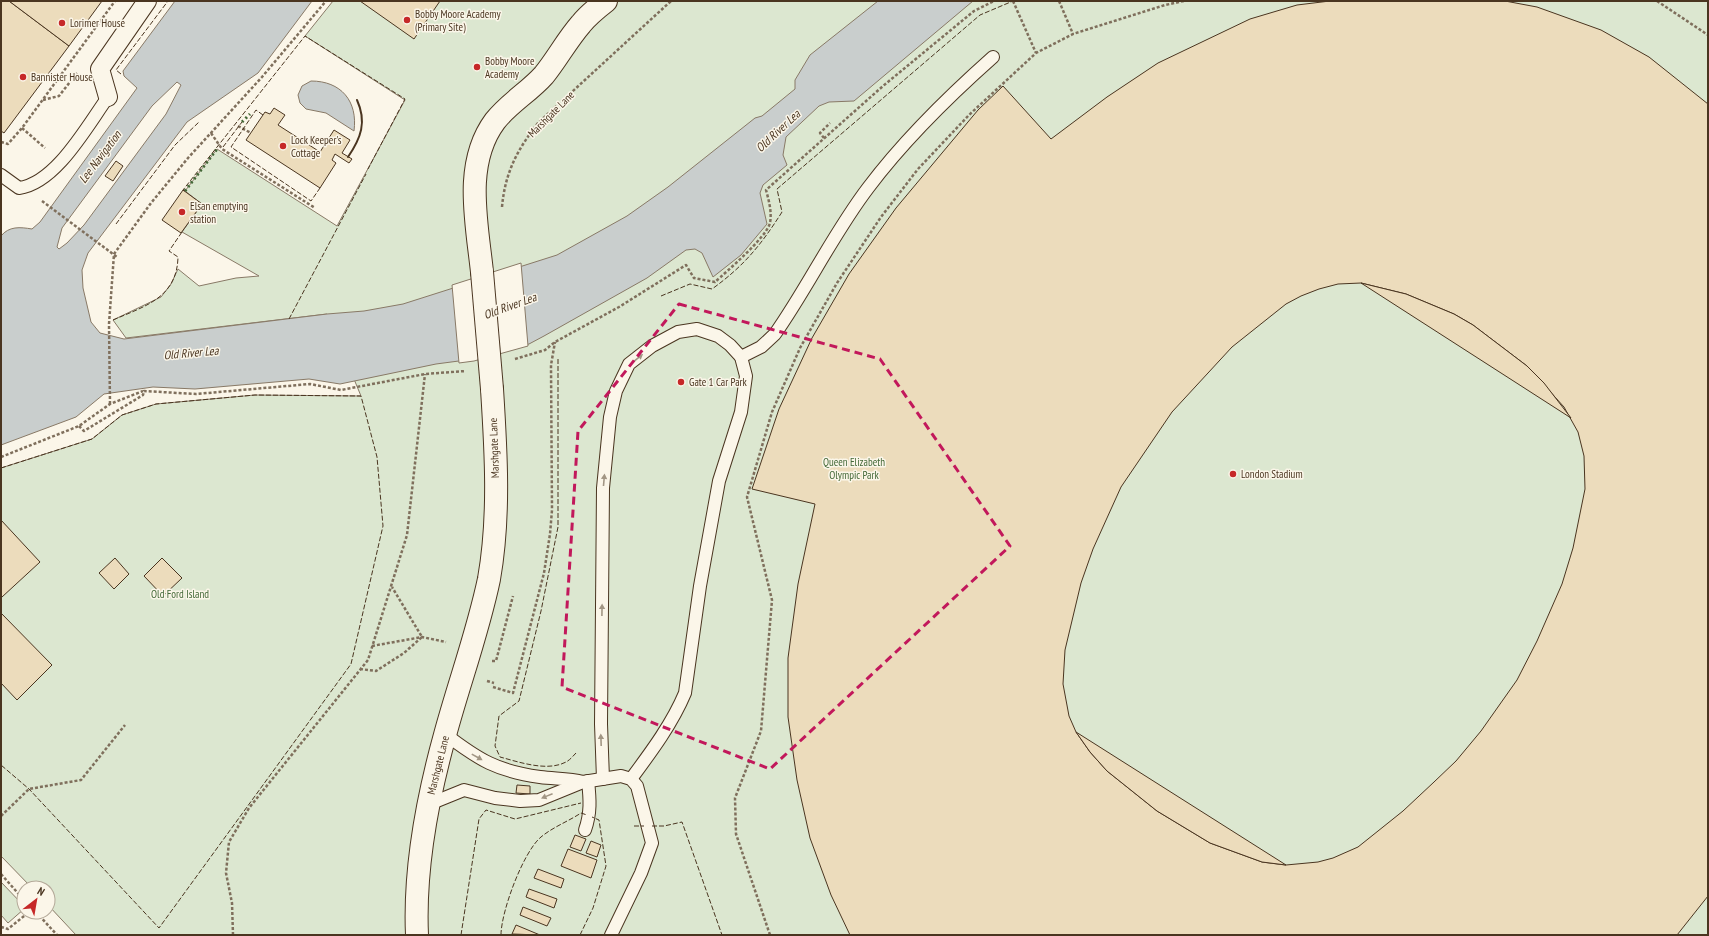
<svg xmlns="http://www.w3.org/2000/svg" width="1709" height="936" viewBox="0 0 1709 936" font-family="'PT Sans Narrow',sans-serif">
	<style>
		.green { fill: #dce7d0; stroke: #887966 }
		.water { fill: #c9cecd; stroke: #887966; fill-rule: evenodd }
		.pier { fill: #fbf6e9; stroke: #887966 }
		.building { fill: #ecdcbc; stroke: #4a3520; fill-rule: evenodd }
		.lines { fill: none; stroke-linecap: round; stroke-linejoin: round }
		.service-casing { stroke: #4a3520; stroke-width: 14 }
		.pedestrian-casing { stroke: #4a3520; stroke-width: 20 }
		.minor-casing { stroke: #4a3520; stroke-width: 24 }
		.path { stroke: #7f6f5c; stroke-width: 2.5; stroke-dasharray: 3 2; stroke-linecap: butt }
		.service { stroke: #fbf6e9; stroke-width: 12 }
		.pedestrian { stroke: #fbf6e9; stroke-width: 18 }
		.minor { stroke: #fbf6e9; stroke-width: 22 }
		.minor-bridge-casing { stroke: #4a3520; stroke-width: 24; stroke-linecap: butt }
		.minor-bridge { stroke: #fbf6e9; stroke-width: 22 }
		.hedge { stroke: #436837; stroke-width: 3; stroke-dasharray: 2 3; stroke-linecap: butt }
		.fence { stroke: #4a3520; stroke-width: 1; stroke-dasharray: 5 2; stroke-linecap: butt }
		.wall { stroke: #4a3520; stroke-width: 2 }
		.oneway { fill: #a29684 }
		.marked { fill: none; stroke: #c2185b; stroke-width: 3; stroke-dasharray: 8 5; stroke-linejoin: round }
		.poi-dot { fill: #c62828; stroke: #fbf6e9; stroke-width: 1.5 }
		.labels { text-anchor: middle; stroke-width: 3; stroke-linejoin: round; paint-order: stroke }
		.poi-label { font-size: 11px; fill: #4a3520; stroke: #fbf6e9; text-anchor: start }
		.street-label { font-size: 11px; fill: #4a3520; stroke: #fbf6e9 }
		.park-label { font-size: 11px; fill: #436837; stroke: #fbf6e9 }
		.water-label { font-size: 12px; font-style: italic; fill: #4a3520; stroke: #fbf6e9 }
	</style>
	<rect width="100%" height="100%" fill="#fbf6e9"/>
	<g class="green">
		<polygon points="333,1 1708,1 1708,935 76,935 48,905 48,888 32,888 1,856 1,468 92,439 122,415 156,404 255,395 361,396 327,314 126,338 113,320 161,297 171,284 178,269 199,286 236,278 259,276 182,232 202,204 185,191 217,149 337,226 405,100 305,36"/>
		<polygon points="1,882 24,906 24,909 8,923 1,915"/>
	</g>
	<g class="water">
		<path d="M 175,1 L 312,1 L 258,73 L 187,122 L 88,253 L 82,270 L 83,288 L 91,322 L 100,333 L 124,339 L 327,314 L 364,311 L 403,304 L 557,255 L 627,216 L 668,187 L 755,118 L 762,116 L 795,89 L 795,80 L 810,55 L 878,1 L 973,1 L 854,101 L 829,102 L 819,106 L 786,137 L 783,155 L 787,165 L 763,185 L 760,193 L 767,224 L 741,255 L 713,277 L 702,253 L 695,249 L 686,250 L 647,278 L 544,336 L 529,344 L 474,359 L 436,364 L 340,384 L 309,379 L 195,389 L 153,387 L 104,394 L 76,417 L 1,445 L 1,236 C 9,226 20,227 32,229 L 40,222 L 137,88 L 124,76 L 123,71 ZM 177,82 L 181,85 L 166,114 L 84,225 L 67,243 L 59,249 L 57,247 L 62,228 L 152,106 Z"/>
		<path d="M 311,81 C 341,81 358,101 354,131 L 326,113 L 306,109 L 300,103 L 298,95 L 302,86 Z"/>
	</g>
	<polygon class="pier" points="521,263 528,346 474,361 459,363 452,285"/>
	<g class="building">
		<polygon points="1,1 9,1 69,46 4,133 1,131"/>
		<polygon points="9,1 102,1 69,46"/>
		<polygon points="360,1 440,1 414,39"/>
		<path d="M 1330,1 L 1505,1 L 1537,7 L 1601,30 L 1649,57 L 1708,104 L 1708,896 L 1677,935 L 850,935 L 831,895 L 810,838 L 797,780 L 788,717 L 788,658 L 798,584 L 815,504 L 752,489 L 779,409 L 812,338 L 849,274 L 896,208 L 978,110 L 1003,86 L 1051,139 L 1107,97 L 1158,63 L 1250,19 L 1297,5 ZM 1361,283 L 1406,294 L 1454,314 L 1473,325 L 1527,366 L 1564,407 L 1578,432 L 1584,456 L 1585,489 L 1573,548 L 1562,584 L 1537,641 L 1517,680 L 1481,731 L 1456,761 L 1434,782 L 1403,811 L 1358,847 L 1333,858 L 1318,862 L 1286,865 L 1262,862 L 1210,843 L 1157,811 L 1107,771 L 1090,752 L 1076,732 L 1069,716 L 1063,684 L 1065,650 L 1081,583 L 1093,549 L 1121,487 L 1172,412 L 1232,347 L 1286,304 L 1301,296 L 1319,289 L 1338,284 Z"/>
		<polygon points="274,108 285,115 278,125 320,152 334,130 350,140 342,153 352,159 349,163 335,154 332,160 336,163 320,188 246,140 265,112 270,114"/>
		<polygon points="116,161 123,166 113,181 105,176"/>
		<polygon points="183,190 202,204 181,233 162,220"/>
		<polygon points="1361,283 1406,294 1454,314 1473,325 1527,366 1544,383 1571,418"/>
		<polygon points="1,520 40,562 2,597 1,596"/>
		<polygon points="115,558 129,574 114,589 99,573"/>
		<polygon points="162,558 182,578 163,596 144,576"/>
		<polygon points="1,613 52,665 17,700 1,683"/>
		<polygon points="1076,732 1286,865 1262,862 1210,843 1157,811 1107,771 1090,752"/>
		<polygon points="517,785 530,786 530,794 516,793"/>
		<polygon points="575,835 586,839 581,851 570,847"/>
		<polygon points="591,841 601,845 597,857 586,853"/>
		<polygon points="568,849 597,860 591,878 561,866"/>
		<polygon points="538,869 564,879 561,888 534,878"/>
		<polygon points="529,889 557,899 554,908 526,897"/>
		<polygon points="523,907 551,918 547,926 520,915"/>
		<polygon points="516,925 540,935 512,934"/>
	</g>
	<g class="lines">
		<g class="service-casing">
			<g id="service">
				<path d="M 1,175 L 19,188 C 56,183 87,126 108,97"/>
				<path d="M 741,357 L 761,347 L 775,334 C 808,287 833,234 868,188 C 904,140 948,97 993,57"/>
				<path d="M 445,734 C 479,760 497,771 540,777 C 555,779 569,778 583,782"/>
				<path d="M 603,779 L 601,724 L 603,488 L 610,417 L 616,391 L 629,364 L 652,346 L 678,332 L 697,329 L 718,336 L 730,345 L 741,357 L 746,376 L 741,412 L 719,481 L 700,586 L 685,693 C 672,724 651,752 631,779"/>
				<polyline points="427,805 464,790 495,798 520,801 539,800 583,782 621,776 631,779 637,786 652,843 641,873 611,935"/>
				<path d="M 585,830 C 591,813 590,799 588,781"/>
			</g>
		</g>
		<g class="pedestrian-casing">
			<polyline id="pedestrian" points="108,97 100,69 147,1"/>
		</g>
		<g class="minor-casing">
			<g id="minor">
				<path d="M 482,272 C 477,223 463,164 495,121 C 509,103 529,92 544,75 C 557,59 567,40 581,24 C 588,15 597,8 606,1"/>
				<path d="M 417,935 C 414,868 427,800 445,735 C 459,683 478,632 489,579 C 500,517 496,451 492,389"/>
			</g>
		</g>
		<g class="path">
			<polyline points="1013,1 1036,53"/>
			<polyline points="1059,1 1073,34"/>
			<polyline points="1657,1 1708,35"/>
			<polyline points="43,100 59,96 77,73"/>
			<polyline points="238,126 251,133"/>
			<polyline points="22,128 45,148"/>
			<polyline points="211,133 222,149 315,208"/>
			<polyline points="824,138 820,133 830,123"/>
			<polyline points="1,142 8,144 22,128 115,1"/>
			<polyline points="42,201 117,257"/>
			<path d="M 502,207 C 505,173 517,150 538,123 L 671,1"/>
			<path d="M 515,359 L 545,350 L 555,342 L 619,307 L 686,265 L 694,278 L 715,282 C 727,271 766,238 770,223 C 772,212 769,201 766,190 L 883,86 L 974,11 L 994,1"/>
			<polyline points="110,404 109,324 114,254 151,203 188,158 262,77 326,1"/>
			<polyline points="79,426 84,431 143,395 144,391 196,394 310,384 341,390 425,374 466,371"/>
			<polyline points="1,457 79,426 110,404 143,391"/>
			<polyline points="372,646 422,637 446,642"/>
			<polyline points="492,661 496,661 513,596"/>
			<polyline points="360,669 376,671 404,653 422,637 392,587"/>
			<polyline points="487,681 494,683"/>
			<polyline points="493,687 513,693 544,573 550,534 552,510 551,365 555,342"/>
			<polyline points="1,816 29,789 81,780 125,725"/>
			<polyline points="1,874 24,900"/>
			<polyline points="36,912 57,935"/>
			<polyline points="1,927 8,929 29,912"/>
			<polyline points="233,935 232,903 226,873 229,842 249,808 368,660 407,535 425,374"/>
			<polyline points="770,935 736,834 735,798 761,731 772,600 747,497 772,412 800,348 837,283 881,217 918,169 969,115 1036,53 1073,34 1165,5 1184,1"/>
		</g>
		<use href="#service" class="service"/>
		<use href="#pedestrian" class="pedestrian"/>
		<use href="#minor" class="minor"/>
		<g class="minor-bridge-casing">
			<polyline id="minor-bridge" points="482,272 492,389"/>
		</g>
		<use href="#minor-bridge" class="minor-bridge"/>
		<g class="hedge">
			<polyline points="242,122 250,114"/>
			<polyline points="185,191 217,149"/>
		</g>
		<g class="fence">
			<polyline points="121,74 116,70 168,1"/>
			<polyline points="263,115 256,110 231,147 311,201 320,188"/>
			<polyline points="223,147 242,122"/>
			<polyline points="185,191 183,190 305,36 405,99 368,169"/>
			<polyline points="116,224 175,145 199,122"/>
			<path d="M 661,296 L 690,284 L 712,289 C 744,266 761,245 782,212 L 777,189 L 980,15 L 1013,1"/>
			<polyline points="289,319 366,174"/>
			<path d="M 113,320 C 145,306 177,298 178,257 L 169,251 L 182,232"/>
			<path d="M 558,359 L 558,527 L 541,611 L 519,701 L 499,716 L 495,746 L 500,757 C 519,762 547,772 566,762 C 570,760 573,756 576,753"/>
			<polyline points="1,468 92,439 122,415 156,404 255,395 361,396 377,457 383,526 351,664 159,928 29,789 1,765"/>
			<polyline points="634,826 644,826"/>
			<polyline points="652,826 664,826 682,822 722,935"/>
			<polyline points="461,935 479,819 486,810 515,819 581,803"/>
			<path d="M 501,935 C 501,912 523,852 541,837 C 553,827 569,821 581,813 L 587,815"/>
			<polyline points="580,935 593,908 606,866 599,820 592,817"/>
		</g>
		<path class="wall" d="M 348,157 C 361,138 367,122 357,100"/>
	</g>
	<defs><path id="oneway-solid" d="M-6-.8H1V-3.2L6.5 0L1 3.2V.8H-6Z"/></defs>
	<g class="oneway">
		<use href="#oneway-solid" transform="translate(638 358) rotate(-39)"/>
		<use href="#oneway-solid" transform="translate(604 480) rotate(-85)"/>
		<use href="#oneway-solid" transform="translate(602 610) rotate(-89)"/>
		<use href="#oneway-solid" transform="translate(601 740) rotate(-92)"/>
		<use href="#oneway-solid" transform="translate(477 757) rotate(29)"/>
		<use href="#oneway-solid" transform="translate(547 796) rotate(158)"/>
	</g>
	<path class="marked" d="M 679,304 L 880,359 L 1010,546 L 770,769 L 562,687 L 578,431 Z"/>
	<g class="poi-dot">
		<circle cx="407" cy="20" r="4"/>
		<circle cx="62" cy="23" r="4"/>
		<circle cx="477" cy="67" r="4"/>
		<circle cx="23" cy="77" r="4"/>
		<circle cx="283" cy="146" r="4"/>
		<circle cx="182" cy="212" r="4"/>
		<circle cx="681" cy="382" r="4"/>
		<circle cx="1233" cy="474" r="4"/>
	</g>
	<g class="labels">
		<g class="poi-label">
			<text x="415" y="18">Bobby Moore Academy<tspan x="415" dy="13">(Primary Site)</tspan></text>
			<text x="70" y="27">Lorimer House</text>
			<text x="485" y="65">Bobby Moore<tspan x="485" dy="13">Academy</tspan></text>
			<text x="31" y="81">Bannister House</text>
			<text x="291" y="144">Lock Keeper's<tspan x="291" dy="13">Cottage</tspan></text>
			<text x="190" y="210">Elsan emptying<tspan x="190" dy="13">station</tspan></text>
			<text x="689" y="386">Gate 1 Car Park</text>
			<text x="1241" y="478">London Stadium</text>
		</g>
		<g class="street-label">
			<text transform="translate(551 114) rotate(-45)" y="4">Marshgate Lane</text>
			<text transform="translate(494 448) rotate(-92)" y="4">Marshgate Lane</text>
			<text transform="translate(438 765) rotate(-76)" y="4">Marshgate Lane</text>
		</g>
		<g class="park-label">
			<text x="854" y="466">Queen Elizabeth<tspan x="854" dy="13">Olympic Park</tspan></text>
			<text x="180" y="598">Old Ford Island</text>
		</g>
		<g class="water-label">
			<text transform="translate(778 131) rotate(-43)" y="4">Old River Lea</text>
			<text transform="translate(100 157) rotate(-53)" y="4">Lee Navigation</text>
			<text transform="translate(510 306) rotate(-20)" y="4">Old River Lea</text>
			<text transform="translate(191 353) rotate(-5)" y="4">Old River Lea</text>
		</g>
	</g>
	<rect width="1709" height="936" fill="none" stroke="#4a3520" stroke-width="4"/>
	<g transform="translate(36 900) rotate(31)"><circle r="19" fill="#fbf6e9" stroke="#b4a999"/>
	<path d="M0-3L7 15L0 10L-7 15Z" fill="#c62828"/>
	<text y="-6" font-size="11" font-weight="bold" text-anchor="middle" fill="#4a3520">N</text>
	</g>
</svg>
